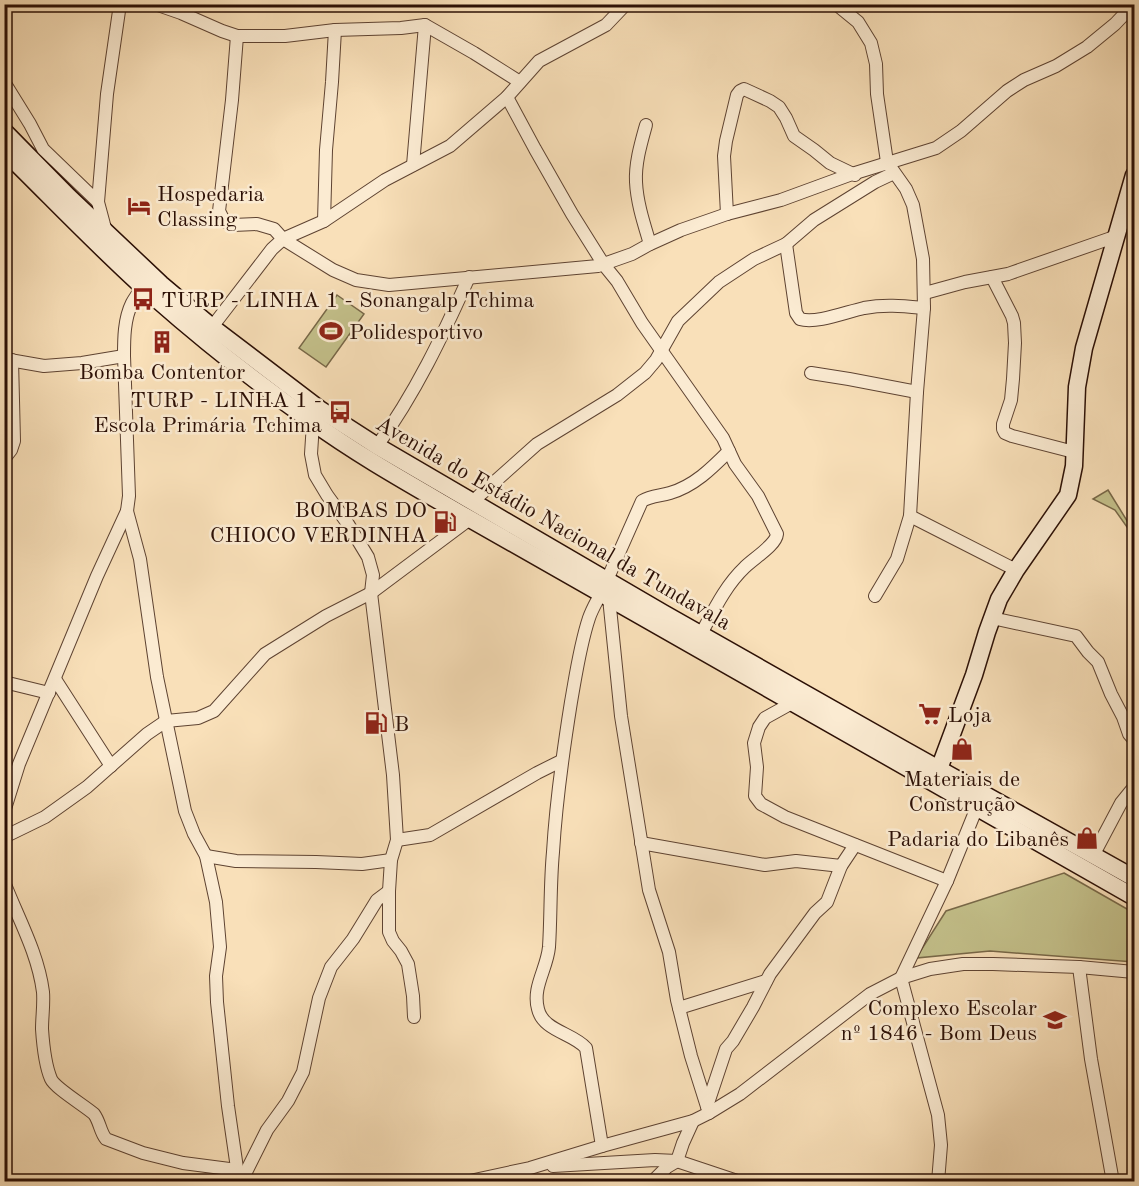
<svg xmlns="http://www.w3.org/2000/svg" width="1139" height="1186" viewBox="0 0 1139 1186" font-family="'Old Standard TT',serif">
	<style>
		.green { fill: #c4c18b; stroke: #786848; stroke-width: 1.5 }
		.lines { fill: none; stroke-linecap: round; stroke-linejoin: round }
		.street-casing { stroke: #5e4332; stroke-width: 14 }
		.secondary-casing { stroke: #2b0f05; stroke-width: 19 }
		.street { stroke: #fbebd2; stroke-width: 12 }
		.secondary { stroke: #fbebd2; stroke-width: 16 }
		.labels { text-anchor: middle; stroke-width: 5; stroke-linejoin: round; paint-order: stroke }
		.poi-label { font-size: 22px; fill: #2b0f05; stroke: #fbebd2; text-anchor: start }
		.street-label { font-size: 22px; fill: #2b0f05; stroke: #fbebd2 }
	</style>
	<rect width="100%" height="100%" fill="#f9e0b9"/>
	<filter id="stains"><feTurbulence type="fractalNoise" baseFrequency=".00333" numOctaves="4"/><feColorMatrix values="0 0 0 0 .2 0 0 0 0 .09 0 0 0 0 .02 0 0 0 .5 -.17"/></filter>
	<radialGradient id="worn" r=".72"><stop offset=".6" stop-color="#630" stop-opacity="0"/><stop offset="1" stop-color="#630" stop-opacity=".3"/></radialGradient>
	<g class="green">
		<polygon points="337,295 364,314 326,367 299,348"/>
		<polygon points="1108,490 1134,532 1134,537 1115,510 1093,499"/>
		<polygon points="1064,873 1134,913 1134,962 990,951 916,958 946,911"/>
	</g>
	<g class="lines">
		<g class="street-casing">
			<g id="street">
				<polyline points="155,4 181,13 222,31 237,36 285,36 335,30 401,28 425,25 474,53 520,82"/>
				<polyline points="836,4 858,22 871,43 876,64 877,94 887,162 906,189 913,205 923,259 924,308 917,392 910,516 897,559 875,596"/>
				<polyline points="237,36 232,100 219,211 224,221 233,225 257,224 274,229 283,239 333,270 356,280 389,285 598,266 632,254 650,244 681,230 727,214 781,200 852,174 936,148 961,131 1007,91 1024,80 1056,66 1087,47 1115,24 1134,4"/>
				<polyline points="4,82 30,124 43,149 98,202"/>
				<path d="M 507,97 L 535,149 L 572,214 L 604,265 L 617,281 L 642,323 L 723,438 L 735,464 L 758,496 L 777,534 C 776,545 754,558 745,567 C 725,586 714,610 701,634"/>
				<path d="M 646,125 C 641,143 635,163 636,182 C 637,203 644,224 650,244"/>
				<polyline points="413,165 425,25"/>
				<polyline points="727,214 724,156 726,141 737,95 740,91 744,89 770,101 779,107 786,118 794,136 814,150 830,163 855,175"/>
				<polyline points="324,221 326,150 332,82 335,30"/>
				<polyline points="106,232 98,202 107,94 120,4"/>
				<path d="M 786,244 L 796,313 L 800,319 C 816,324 846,312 864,308 C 885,304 903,306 924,308"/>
				<polyline points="992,277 1012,316 1014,323 1015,343 1013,379 1011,400 1003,424 1003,429 1005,433 1012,436 1074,452"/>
				<polyline points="925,293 965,282 1008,274 1117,236"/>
				<polyline points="212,327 272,249 283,239 324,221 385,180 450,146 507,97 539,61 606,25 626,4"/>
				<polyline points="4,359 44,366 82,363 124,356"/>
				<polyline points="811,373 849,379 917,392"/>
				<polyline points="313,423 311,454 315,475 327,495 348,524 368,557 373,575 371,593 393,775 397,840 391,860 389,891 389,932 393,941 401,951 408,964 413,996 414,1017"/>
				<path d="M 377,446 C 415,394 443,335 469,277"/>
				<polyline points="4,459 11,450 14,441 12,360"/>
				<polyline points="472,502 537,444 617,395 645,373 656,360 678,321 719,282 754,259 786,244 814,220 875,182 894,173"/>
				<polyline points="127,511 140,559 157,677 185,811 194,834 206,856 216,902 220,947 216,976 217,1002 228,1106 239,1182"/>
				<polyline points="910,516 1016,570"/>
				<path d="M 607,580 L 642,501 C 651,496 660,496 670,493 C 694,486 711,469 729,451"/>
				<path d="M 601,593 C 597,601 592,609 589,618 C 580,645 576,674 571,702 C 563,752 556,802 553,852 C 550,884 551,916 549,947 C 547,969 532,987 538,1009 C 543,1031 573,1033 586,1048 L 602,1146"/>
				<polyline points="609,598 621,716 649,890 669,952 677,1000 691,1056 709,1113"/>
				<polyline points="992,618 1076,636 1088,652 1098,662 1111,694 1123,717 1129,734 1134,740"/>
				<polyline points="55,679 111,766"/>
				<polyline points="4,682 49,693"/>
				<polyline points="792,703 765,718 759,727 754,743 757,767 755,796 761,804 785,817 947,881"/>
				<path d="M 4,812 L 19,764 L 97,576 L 127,511 L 129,496 L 124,356 C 124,339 124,319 132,303 C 135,297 139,292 143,287"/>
				<polyline points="4,837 45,817 87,787 147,734 166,721 198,718 214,711 265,654 326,616 371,593 470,519"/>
				<polyline points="397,840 430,835 537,773 561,761"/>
				<polyline points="641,843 765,865 796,861 841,866"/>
				<polyline points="1094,854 1121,803 1134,787"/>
				<polyline points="206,856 236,861 316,862 362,864 391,860"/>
				<path d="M 4,882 C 18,918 38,953 43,992 C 44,1004 42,1017 42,1029 C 43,1044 45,1065 51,1079 C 55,1088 85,1106 94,1114 C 100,1122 100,1132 106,1139 L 143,1153 L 183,1163 L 237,1170"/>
				<polyline points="1079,967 1091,1059 1113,1182"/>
				<polyline points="679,1008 766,981"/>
				<polyline points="707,1106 726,1049 733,1041 753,1007 770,974 815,913 827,902 841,866 855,845"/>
				<polyline points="553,1166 655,1160 677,1161 740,1182"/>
				<polyline points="241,1182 267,1130 288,1101 303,1072 319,998 331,967 353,939 377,900 389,891"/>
				<polyline points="465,1182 530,1168 602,1146 693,1121 709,1113 740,1094 870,994 901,978 930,969 963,964 993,964 1079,967 1134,972"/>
				<polyline points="652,1182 667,1167 677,1161 683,1143 693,1121"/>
				<polyline points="938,1182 941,1145 938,1115 901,978 947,881 977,807"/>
			</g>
		</g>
		<g class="secondary-casing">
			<g id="secondary">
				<polyline points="4,131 69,197 161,284 212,327 321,410 377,446 663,613 903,749 1134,878"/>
				<path d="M 4,151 C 54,200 102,251 154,297 C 204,341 257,383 311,421 C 362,458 417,488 470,519 L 1134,897"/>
				<polyline points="939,769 974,675 987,632 999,599 1016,570 1068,495 1074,466 1077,387 1084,348 1134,175"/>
			</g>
		</g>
		<use href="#street" class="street"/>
		<use href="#secondary" class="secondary"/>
	</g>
	<defs>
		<g id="hotel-bare" transform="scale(1.8)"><path d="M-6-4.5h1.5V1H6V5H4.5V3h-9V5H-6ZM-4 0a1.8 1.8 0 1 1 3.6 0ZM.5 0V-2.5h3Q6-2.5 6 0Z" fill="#8f2418" stroke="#fbebd2" stroke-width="2.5" paint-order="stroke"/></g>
		<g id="bus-bare" transform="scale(1.8)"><path d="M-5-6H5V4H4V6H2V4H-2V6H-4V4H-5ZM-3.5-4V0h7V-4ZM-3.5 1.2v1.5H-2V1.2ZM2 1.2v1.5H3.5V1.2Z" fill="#8f2418" stroke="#fbebd2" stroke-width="2.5" paint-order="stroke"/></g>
		<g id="stadium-bare" transform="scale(1.8)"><path d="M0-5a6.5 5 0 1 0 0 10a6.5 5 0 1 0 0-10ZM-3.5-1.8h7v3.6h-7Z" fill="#8f2418" stroke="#fbebd2" stroke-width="2.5" paint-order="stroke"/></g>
		<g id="building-bare" transform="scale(1.8)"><path d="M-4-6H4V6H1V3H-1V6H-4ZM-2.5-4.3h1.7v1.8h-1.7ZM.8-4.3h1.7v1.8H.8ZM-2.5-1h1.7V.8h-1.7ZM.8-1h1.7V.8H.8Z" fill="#8f2418" stroke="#fbebd2" stroke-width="2.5" paint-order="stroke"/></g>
		<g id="fuel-bare" transform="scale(1.8)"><path d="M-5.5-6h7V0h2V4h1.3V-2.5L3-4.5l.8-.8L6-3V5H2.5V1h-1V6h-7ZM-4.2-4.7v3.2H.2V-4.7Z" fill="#8f2418" stroke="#fbebd2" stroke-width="2.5" paint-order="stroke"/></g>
		<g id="supermarket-bare" transform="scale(1.8)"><path d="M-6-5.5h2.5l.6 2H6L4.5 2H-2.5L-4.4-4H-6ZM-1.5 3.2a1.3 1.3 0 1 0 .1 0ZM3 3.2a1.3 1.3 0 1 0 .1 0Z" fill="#8f2418" stroke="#fbebd2" stroke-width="2.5" paint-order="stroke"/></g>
		<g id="shop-bare" transform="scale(1.8)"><path d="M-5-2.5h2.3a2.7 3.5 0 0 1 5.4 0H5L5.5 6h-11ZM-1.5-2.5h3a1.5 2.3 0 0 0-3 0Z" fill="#8f2418" stroke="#fbebd2" stroke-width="2.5" paint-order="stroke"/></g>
		<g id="school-bare" transform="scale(1.8)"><path d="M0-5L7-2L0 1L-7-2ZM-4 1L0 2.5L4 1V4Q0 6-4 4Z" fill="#8f2418" stroke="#fbebd2" stroke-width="2.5" paint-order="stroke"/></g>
	</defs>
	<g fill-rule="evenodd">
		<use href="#hotel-bare" x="139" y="206"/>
		<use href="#bus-bare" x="143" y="299"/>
		<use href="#stadium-bare" x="331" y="331"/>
		<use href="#building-bare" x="162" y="342"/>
		<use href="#bus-bare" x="340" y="412"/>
		<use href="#fuel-bare" x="445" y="522"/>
		<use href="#supermarket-bare" x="930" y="714"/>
		<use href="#fuel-bare" x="376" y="723"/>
		<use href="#shop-bare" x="962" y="749"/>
		<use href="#shop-bare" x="1087" y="838"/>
		<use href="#school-bare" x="1055" y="1020"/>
	</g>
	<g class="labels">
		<g class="poi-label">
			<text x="157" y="201">Hospedaria<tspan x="157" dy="25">Classing</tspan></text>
			<text x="161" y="307">TURP - LINHA 1 - Sonangalp Tchima</text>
			<text x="349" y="339">Polidesportivo</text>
			<text x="162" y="379" text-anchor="middle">Bomba Contentor</text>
			<text x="322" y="407" text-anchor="end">TURP - LINHA 1 -<tspan x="322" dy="25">Escola Primária Tchima</tspan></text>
			<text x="427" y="517" text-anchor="end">BOMBAS DO<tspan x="427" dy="25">CHIOCO VERDINHA</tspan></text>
			<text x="948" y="722">Loja</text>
			<text x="394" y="731">B</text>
			<text x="962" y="786" text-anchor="middle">Materiais de<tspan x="962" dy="25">Construção</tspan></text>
			<text x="1069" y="846" text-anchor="end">Padaria do Libanês</text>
			<text x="1037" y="1015" text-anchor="end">Complexo Escolar<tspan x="1037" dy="25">nº 1846 - Bom Deus</tspan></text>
		</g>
		<g class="street-label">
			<text transform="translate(554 522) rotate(30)" y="8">Avenida do Estádio Nacional da Tundavala</text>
		</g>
	</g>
	<rect width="1139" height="1186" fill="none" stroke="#f9e0b9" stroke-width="24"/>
	<rect x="6" y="6" width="1127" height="1174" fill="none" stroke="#2b0f05" stroke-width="3"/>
	<rect x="12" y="12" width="1115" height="1162" fill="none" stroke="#2b0f05" stroke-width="1.5"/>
	<rect width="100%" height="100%" filter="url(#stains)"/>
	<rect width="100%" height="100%" fill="url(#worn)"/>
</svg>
